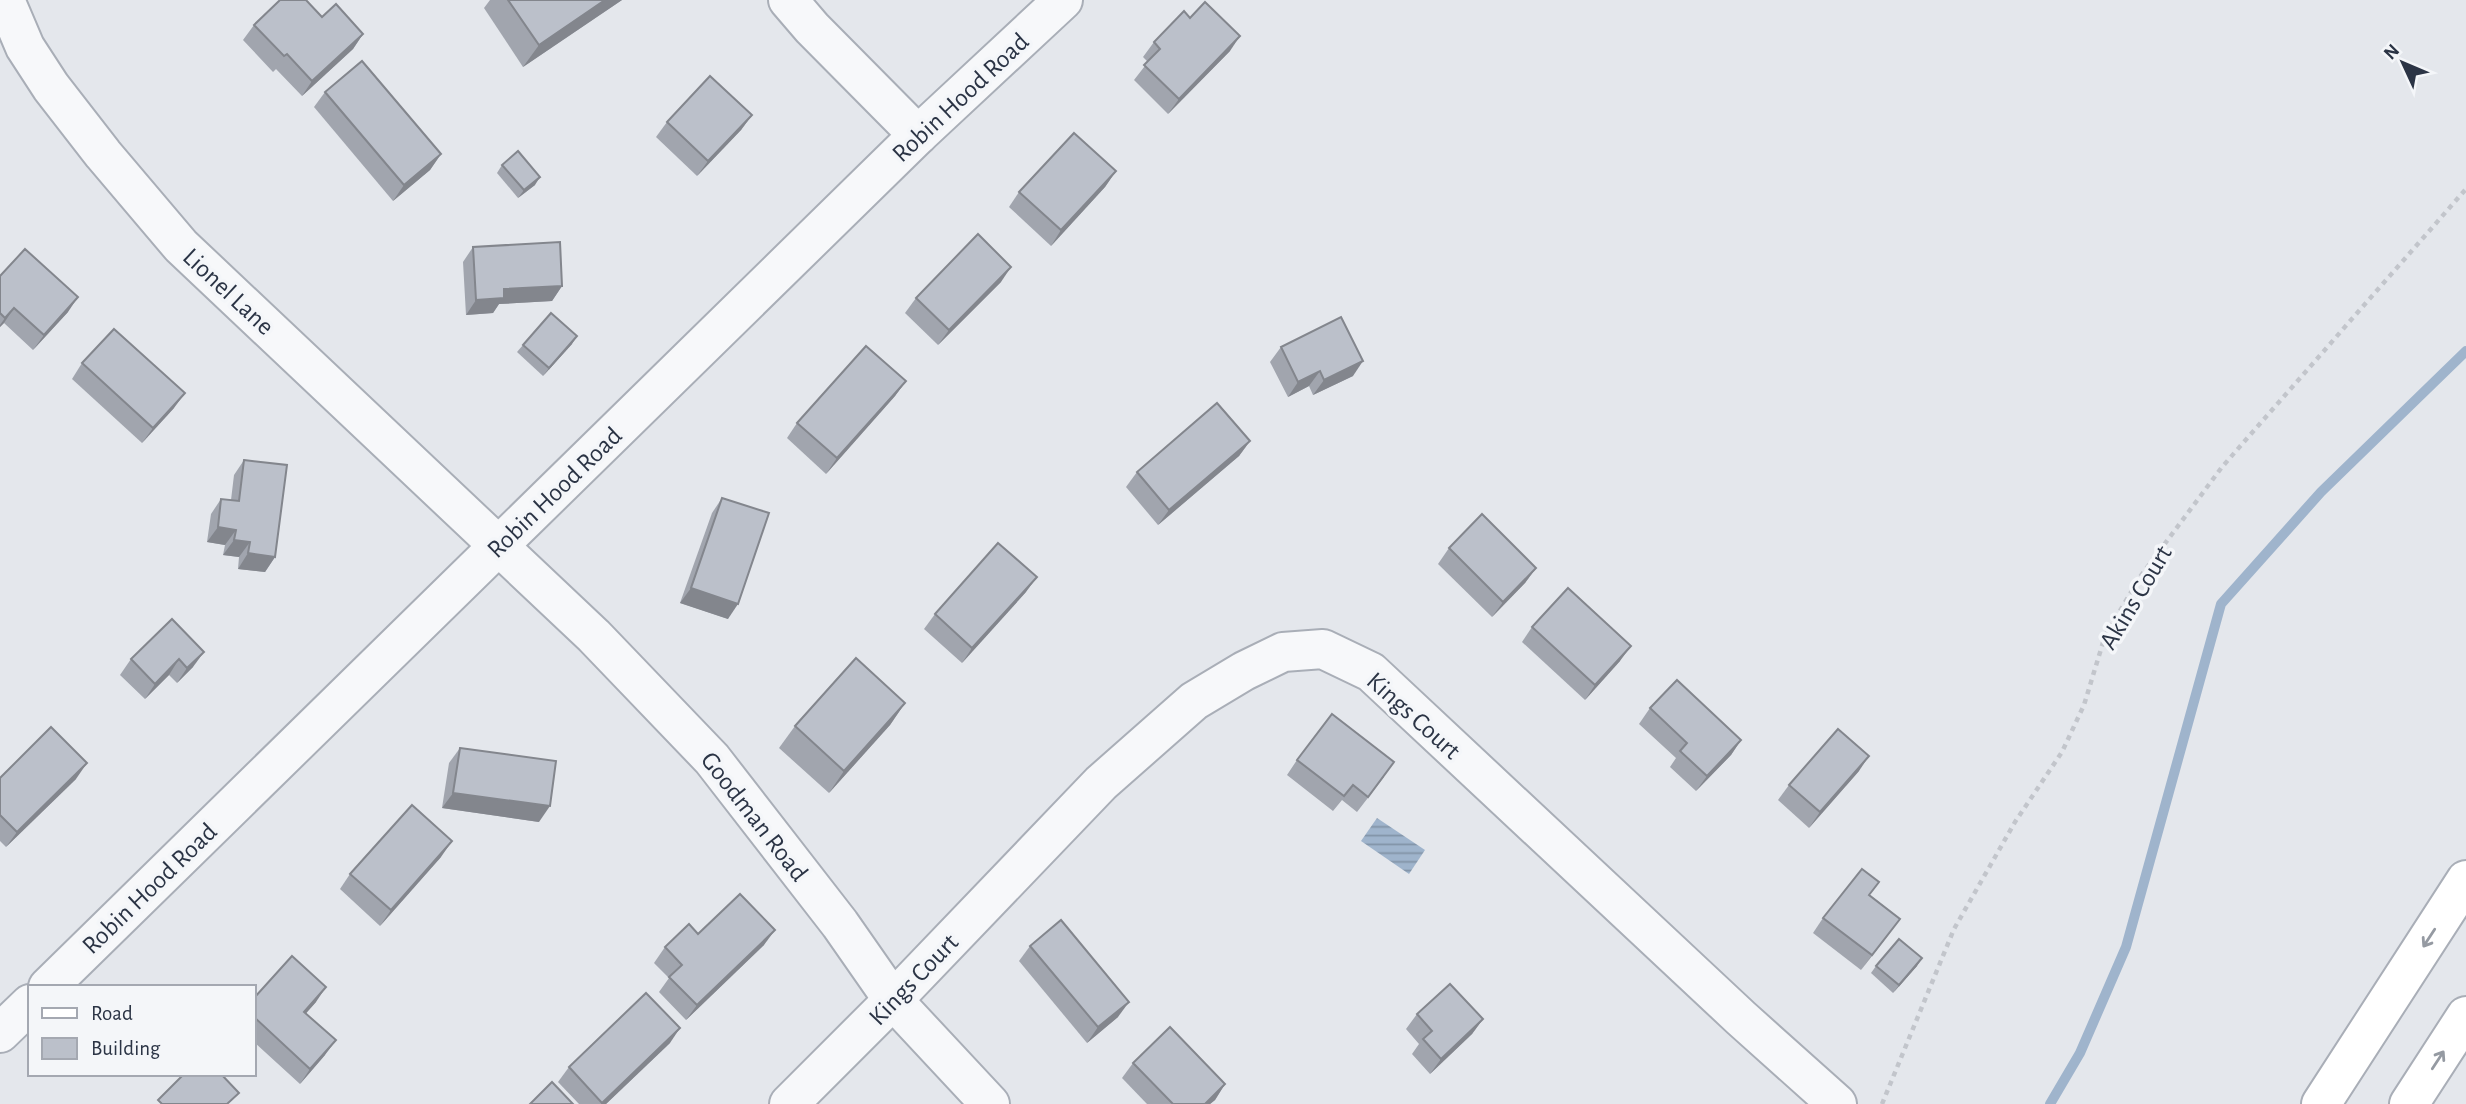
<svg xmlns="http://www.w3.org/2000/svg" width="2466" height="1104" viewBox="0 0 2466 1104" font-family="'Alegreya Sans',sans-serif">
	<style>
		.water { fill: url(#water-rules) }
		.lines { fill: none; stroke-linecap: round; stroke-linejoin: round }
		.stream { stroke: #9fb4cc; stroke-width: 10 }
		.minor-casing { stroke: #a9aeb7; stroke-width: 42 }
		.secondary-casing { stroke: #a9aeb7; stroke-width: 42 }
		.path { stroke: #c2c5cb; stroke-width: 4.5; stroke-dasharray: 5 5; stroke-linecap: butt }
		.minor { stroke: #f7f8fa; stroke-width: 38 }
		.secondary { stroke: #fff; stroke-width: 38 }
		.wall { fill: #a1a5ae }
		.shaded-wall { fill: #83868d }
		.building { fill: #bbc0ca; stroke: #83868d; stroke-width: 2 }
		.oneway { stroke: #959aa2 }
		.labels { text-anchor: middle; stroke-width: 7; stroke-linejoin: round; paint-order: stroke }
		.street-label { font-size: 26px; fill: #2b3445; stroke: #f4f6f9 }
	</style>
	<defs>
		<pattern id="water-rules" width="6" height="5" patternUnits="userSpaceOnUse" patternTransform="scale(1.75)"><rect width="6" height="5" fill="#9fb4cc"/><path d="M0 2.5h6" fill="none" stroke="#8293a7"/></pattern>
	</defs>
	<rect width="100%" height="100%" fill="#e4e7ec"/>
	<polygon class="water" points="1377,818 1425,850 1409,874 1361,841"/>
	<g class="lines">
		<polyline class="stream" points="2050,1104 2080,1053 2126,947 2221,604 2321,492 2466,351"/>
		<g class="minor-casing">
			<g id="minor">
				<polyline points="5,0 25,47 51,87 103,154 181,246 594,636 712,759 840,924 893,1000 990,1104"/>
				<polyline points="788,0 812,28 918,135"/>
				<polyline points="48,987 918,135 1063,0"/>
				<polyline points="0,1033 30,1004"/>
				<polyline points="789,1104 893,1000 1101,783 1194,701 1244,671 1283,652 1323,649 1371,672 1741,1018 1837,1104"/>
			</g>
		</g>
		<g class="secondary-casing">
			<g id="secondary">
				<polyline points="2321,1104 2466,880"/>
				<polyline points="2409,1104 2466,1016"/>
			</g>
		</g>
		<polyline class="path" points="1882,1104 1954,929 2015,822 2062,752 2084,705 2105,636 2140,577 2222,467 2466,189"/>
		<use href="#minor" class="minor"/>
		<use href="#secondary" class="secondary"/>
	</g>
	<g class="wall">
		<polygon points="490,0 622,0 523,67 484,8"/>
		<polygon points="322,17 363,34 353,49 302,96 276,69 273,72 243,40 254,25"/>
		<polygon points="1154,42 1230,51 1168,114 1134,80 1148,62 1143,57"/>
		<polygon points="325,92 441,154 430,170 393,201 314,107"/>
		<polygon points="752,115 741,130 697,176 656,137 667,122"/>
		<polygon points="502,165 535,185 518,198 497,173"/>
		<polygon points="1116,171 1105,187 1051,246 1009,207 1019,192"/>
		<polygon points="473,247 562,286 552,301 499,304 493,313 466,315 463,262"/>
		<polygon points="0,276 68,312 33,350 4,323 0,327"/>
		<polygon points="1001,282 938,345 905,313 916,298"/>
		<polygon points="572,344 543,376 517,352 523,345"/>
		<polygon points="1281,347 1353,376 1313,395 1309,386 1288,397 1270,362"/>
		<polygon points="82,363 174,408 142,443 72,379"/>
		<polygon points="906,381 895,396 826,474 787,438 797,423"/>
		<polygon points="1250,441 1239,456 1158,525 1126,487 1137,472"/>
		<polygon points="244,460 275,557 265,572 238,569 239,557 223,555 225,545 207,542 211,514 221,499 231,500 234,475"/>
		<polygon points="722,498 728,619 680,603 712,513"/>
		<polygon points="1449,548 1536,568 1525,583 1492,617 1438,564"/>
		<polygon points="1026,592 962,663 924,629 935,614"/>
		<polygon points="172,619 193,667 177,683 169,675 145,699 120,675 131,659"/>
		<polygon points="1532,627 1620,661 1585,700 1522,642"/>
		<polygon points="905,703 890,725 829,793 779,748 795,726"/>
		<polygon points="1650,708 1741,740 1731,755 1696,791 1670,767 1676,758 1639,724"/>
		<polygon points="460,748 539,822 442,808 449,763"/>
		<polygon points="1297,760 1384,777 1357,812 1342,800 1333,811 1287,775"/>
		<polygon points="1859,771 1809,828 1778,800 1789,785"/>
		<polygon points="0,778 76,779 6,847 0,841"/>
		<polygon points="441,857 380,926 340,889 350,874"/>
		<polygon points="1870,895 1900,919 1861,970 1813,933 1823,918"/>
		<polygon points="698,934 764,945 686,1020 659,992 669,978 654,963 665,947"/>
		<polygon points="1030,946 1118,1017 1087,1043 1019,961"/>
		<polygon points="1876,966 1917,966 1893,993 1871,973"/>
		<polygon points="254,998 316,1002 306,1013 325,1055 300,1084 254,1042"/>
		<polygon points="1417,1014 1483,1019 1472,1034 1430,1074 1412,1054 1419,1044 1406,1029"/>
		<polygon points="670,1043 606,1104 579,1104 558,1082 569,1067"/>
		<polygon points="1133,1063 1225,1084 1215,1100 1210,1104 1147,1104 1122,1078"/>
	</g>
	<g class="shaded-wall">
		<polygon points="605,0 622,0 523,67 539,45"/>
		<polygon points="363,34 353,49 302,96 312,81"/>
		<polygon points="1240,36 1230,51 1168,114 1179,99"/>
		<polygon points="752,115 741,130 697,176 708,161"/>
		<polygon points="441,154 430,170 393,201 404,185"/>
		<polygon points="1116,171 1105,187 1051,246 1061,230"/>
		<polygon points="540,177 535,185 518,198 524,190"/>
		<polygon points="1011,267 1001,282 938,345 949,330"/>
		<polygon points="562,286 552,301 499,304 493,313 466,315 476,300 504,289"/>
		<polygon points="78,297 68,312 33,350 44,335"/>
		<polygon points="14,308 4,323 0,327 0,325 5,318"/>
		<polygon points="577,336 572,344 543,376 549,368"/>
		<polygon points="1363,361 1353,376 1313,395 1324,380"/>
		<polygon points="1320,371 1309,386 1288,397 1298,382"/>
		<polygon points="906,381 895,396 826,474 837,458"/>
		<polygon points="185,393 174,408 142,443 153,428"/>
		<polygon points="1250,441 1239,456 1158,525 1169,510"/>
		<polygon points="218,527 236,530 225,545 207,542"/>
		<polygon points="234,540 250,542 239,557 223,555"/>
		<polygon points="248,553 275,557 265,572 238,569"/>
		<polygon points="1536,568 1525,583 1492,617 1503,602"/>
		<polygon points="1037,577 1026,592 962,663 972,648"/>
		<polygon points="691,588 738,604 728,619 680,603"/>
		<polygon points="1631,646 1620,661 1585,700 1595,685"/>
		<polygon points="204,652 193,667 177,683 187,668"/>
		<polygon points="179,659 169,675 145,699 155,684"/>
		<polygon points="905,703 890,725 829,793 844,771"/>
		<polygon points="1741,740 1731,755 1696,791 1707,776"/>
		<polygon points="1869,756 1859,771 1809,828 1820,812"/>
		<polygon points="87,763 76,779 6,847 17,832"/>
		<polygon points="453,793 550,806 539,822 442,808"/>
		<polygon points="452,841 441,857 380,926 391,910"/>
		<polygon points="1900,919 1889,934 1861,970 1872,955"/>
		<polygon points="775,930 764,945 686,1020 697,1005"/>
		<polygon points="1922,958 1917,966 1893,993 1899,985"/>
		<polygon points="326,987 316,1002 294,1027 304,1012"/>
		<polygon points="1129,1002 1118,1017 1087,1043 1098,1027"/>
		<polygon points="1483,1019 1472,1034 1430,1074 1441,1059"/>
		<polygon points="680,1028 670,1043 606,1104 601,1104"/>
		<polygon points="336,1040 325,1055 300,1084 310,1069"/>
		<polygon points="1225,1084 1215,1100 1210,1104 1205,1104"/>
	</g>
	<g class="building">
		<polygon points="280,0 306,0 322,17 336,4 363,34 312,81 287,54 284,56 254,25"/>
		<polygon points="508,0 605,0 539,45"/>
		<polygon points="1205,2 1240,36 1179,99 1144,65 1160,49 1154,42 1184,11 1190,18"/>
		<polygon points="362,61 441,154 404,185 325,92"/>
		<polygon points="710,76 752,115 708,161 667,122"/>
		<polygon points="1074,133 1116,171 1061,230 1019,192"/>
		<polygon points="518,151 540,177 524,190 502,165"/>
		<polygon points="978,234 1011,267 949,330 916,298"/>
		<polygon points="560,242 562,286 504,289 504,298 476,300 473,247"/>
		<polygon points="25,249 78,297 44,335 14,308 5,318 0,313 0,276"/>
		<polygon points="551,313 577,336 549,368 523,345"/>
		<polygon points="1341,317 1363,361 1324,380 1320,371 1298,382 1281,347"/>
		<polygon points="114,329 185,393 153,428 82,363"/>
		<polygon points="866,346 906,381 837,458 797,423"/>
		<polygon points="1217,403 1250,441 1169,510 1137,472"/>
		<polygon points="244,460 287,465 275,557 248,553 250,542 234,540 236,530 218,527 221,499 239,501"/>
		<polygon points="722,498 769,513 738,604 691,588"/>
		<polygon points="1482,514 1536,568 1503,602 1449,548"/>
		<polygon points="998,543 1037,577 972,648 935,614"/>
		<polygon points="1568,588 1631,646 1595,685 1532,627"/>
		<polygon points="172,619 204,652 187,668 179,659 155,684 131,659"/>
		<polygon points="856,658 905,703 844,771 795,726"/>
		<polygon points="1677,680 1741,740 1707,776 1680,751 1687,743 1650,708"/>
		<polygon points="1332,714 1394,762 1368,797 1353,785 1344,796 1297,760"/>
		<polygon points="51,727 87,763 17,832 0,815 0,778"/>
		<polygon points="1838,729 1869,756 1820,812 1789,785"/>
		<polygon points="460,748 556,761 550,806 453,793"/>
		<polygon points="412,805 452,841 391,910 350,874"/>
		<polygon points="1862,869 1879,882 1869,895 1900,919 1872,955 1823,918"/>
		<polygon points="740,894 775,930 697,1005 669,977 682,965 665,947 689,924 698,934"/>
		<polygon points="1061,920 1129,1002 1098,1027 1030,946"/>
		<polygon points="1899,939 1922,958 1899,985 1876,966"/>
		<polygon points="292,956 326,987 304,1012 336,1040 310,1069 254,1017 254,998"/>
		<polygon points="1450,984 1483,1019 1441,1059 1423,1039 1432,1031 1417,1014"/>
		<polygon points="646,993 680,1028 602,1103 569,1067"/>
		<polygon points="1170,1027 1225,1084 1205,1104 1173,1104 1133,1063"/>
		<polygon points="184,1074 221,1074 239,1093 227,1104 162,1104 158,1100"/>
		<polygon points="552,1082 573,1104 530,1104"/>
	</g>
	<defs><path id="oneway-shaft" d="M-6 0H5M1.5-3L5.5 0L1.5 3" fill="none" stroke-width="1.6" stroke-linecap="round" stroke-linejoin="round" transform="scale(1.75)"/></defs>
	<g class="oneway">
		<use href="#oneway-shaft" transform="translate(2429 938) rotate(123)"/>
		<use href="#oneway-shaft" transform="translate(2438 1060) rotate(-57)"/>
	</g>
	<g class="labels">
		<g class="street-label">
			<text transform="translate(960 97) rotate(-43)" y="9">Robin Hood Road</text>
			<text transform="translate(229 291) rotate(43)" y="9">Lionel Lane</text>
			<text transform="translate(554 492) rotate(-44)" y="9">Robin Hood Road</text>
			<text transform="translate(2135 597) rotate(-59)" y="9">Akins Court</text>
			<text transform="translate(1414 715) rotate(42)" y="9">Kings Court</text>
			<text transform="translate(755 816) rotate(52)" y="9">Goodman Road</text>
			<text transform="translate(149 888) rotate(-44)" y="9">Robin Hood Road</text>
			<text transform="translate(913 979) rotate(-46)" y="9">Kings Court</text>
		</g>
	</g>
	<rect x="28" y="985" width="228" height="91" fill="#f4f6f9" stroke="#a4a8b1" stroke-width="2"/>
	<rect x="42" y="1008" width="35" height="10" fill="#ffffff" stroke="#a4a8b1" stroke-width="2"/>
	<text x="91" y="1020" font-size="21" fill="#2b3445">Road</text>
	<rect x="42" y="1038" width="35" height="21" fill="#bbc0ca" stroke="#a4a8b1" stroke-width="2"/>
	<text x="91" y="1055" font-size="21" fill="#2b3445">Building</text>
	<g transform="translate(2403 63) rotate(314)" stroke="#f4f6f9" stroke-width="5" paint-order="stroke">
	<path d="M0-5L12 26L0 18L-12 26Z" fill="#2b3445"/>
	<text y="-10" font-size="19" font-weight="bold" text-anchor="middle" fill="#2b3445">N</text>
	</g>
</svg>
